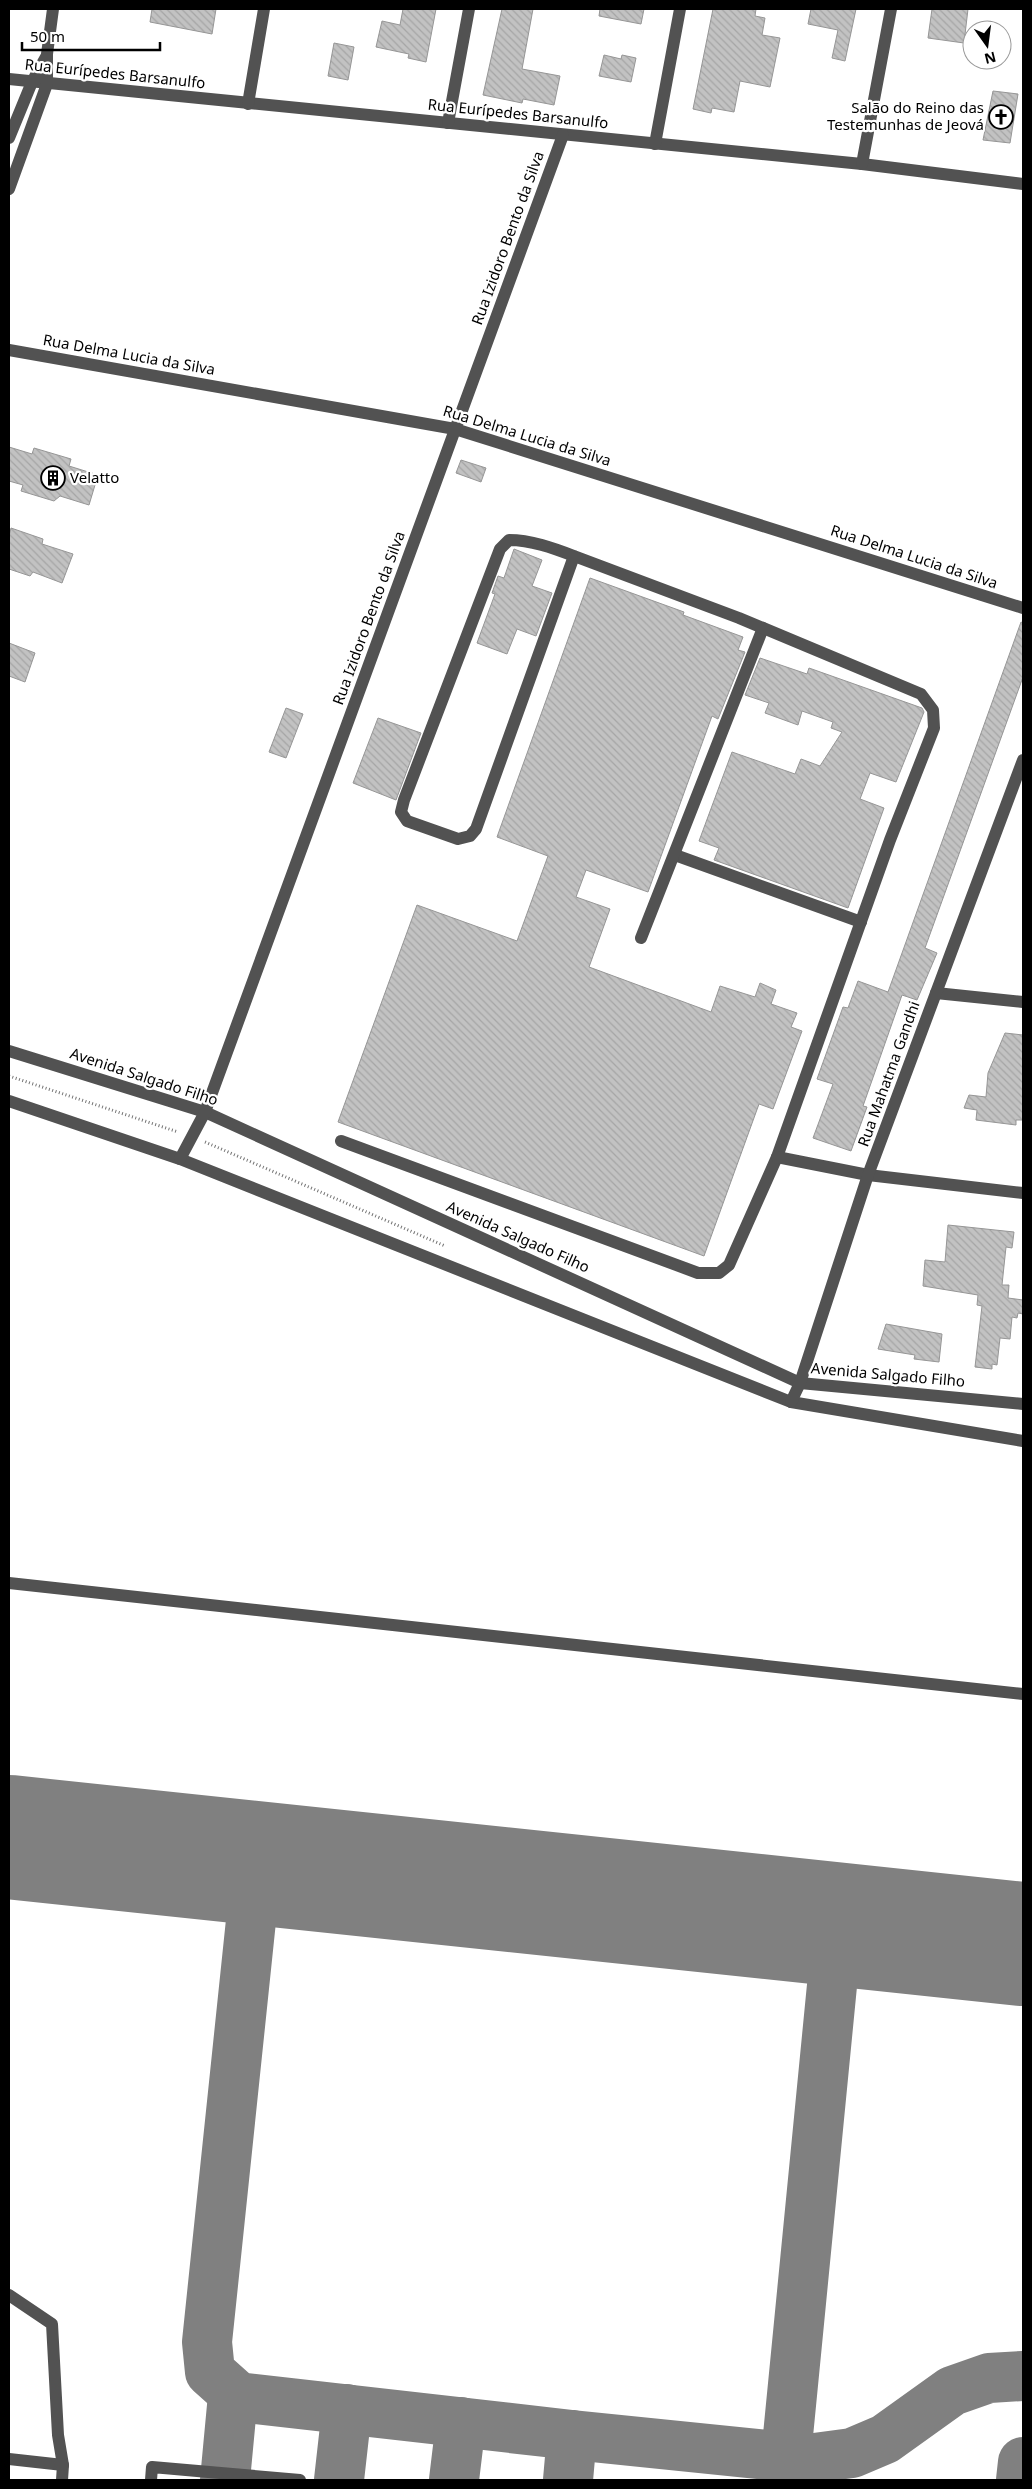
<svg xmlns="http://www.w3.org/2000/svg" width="1032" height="2489" viewBox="0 0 1032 2489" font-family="'Noto Sans',sans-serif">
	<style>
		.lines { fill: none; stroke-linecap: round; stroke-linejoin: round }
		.taxiway { stroke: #808080; stroke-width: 50 }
		.runway { stroke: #808080; stroke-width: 124 }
		.building { fill: url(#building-back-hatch); stroke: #969696 }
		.path { stroke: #747474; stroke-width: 3; stroke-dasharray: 1 2.5; stroke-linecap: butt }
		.minor { stroke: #525252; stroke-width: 12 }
		.labels { text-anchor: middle; stroke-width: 4.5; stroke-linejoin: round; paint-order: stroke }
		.street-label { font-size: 15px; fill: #000; stroke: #fff }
		.poi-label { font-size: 15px; fill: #000; stroke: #fff; text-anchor: end }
	</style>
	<defs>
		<pattern id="building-back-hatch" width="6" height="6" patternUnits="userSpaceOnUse" patternTransform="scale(1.25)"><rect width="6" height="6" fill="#c2c2c2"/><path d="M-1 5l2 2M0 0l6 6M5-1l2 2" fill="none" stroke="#a5a5a5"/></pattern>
	</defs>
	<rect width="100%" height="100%" fill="#fff"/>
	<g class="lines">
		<g class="taxiway">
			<polyline points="257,1863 207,2342 210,2372 238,2397 572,2435 807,2459 852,2453 885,2439 952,2391 989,2378 1023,2376"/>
			<polyline points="786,2456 838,1924"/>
			<polyline points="225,2480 233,2395"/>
			<polyline points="339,2480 347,2409"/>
			<polyline points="454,2480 461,2422"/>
			<polyline points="568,2480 572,2435"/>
			<polyline points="1021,2480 1023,2462"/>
		</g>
		<polyline class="runway" points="9,1837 1023,1944"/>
	</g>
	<g class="building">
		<polygon points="152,9 216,9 212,34 150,22"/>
		<polygon points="403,9 436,9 426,62 408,58 409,54 376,47 382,21 400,25"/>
		<polygon points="502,9 533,9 522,69 560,76 554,105 523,99 522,103 483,95"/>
		<polygon points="600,9 644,9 641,24 599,16"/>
		<polygon points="713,9 756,9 755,16 765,18 762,35 780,38 770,87 740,81 734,112 712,108 711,113 693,109"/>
		<polygon points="811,9 856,9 845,61 832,58 838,30 808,24"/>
		<polygon points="932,9 968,9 964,43 928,38"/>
		<polygon points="334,43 354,47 348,80 328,76"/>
		<polygon points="604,55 621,59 622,55 636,58 631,82 599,76"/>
		<polygon points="993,91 1018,94 1010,143 983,140"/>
		<polygon points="9,447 32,454 34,448 71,459 69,466 98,475 89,505 60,496 54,501 21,491 23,485 9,481"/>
		<polygon points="461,460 486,468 481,482 456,473"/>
		<polygon points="11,528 43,539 42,544 73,554 62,583 33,572 30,576 9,569 9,536"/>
		<polygon points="514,549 542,560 532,586 552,593 536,636 517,629 507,654 477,643 495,594 492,593 498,576 504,578"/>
		<polygon points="590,578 684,612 683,615 743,637 738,650 745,652 718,719 712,716 648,892 586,870 576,897 610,909 589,967 711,1012 720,986 755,997 760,983 776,990 771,1004 797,1013 791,1027 802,1031 773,1109 759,1104 704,1256 338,1122 417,905 517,941 548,856 497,837"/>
		<polygon points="1021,622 1023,623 1023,677 925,948 937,953 917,1000 902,995 863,1106 867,1107 851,1151 813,1138 833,1084 817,1079 843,1007 848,1008 858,981 888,992"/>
		<polygon points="9,643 35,653 25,682 9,676"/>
		<polygon points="760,658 807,674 809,668 922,708 924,712 896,782 870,773 860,799 884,808 848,908 714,860 719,848 699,841 732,752 795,774 801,759 820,766 842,732 831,728 833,722 802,711 798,725 765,713 769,703 745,695"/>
		<polygon points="286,708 303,714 286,758 269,752"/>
		<polygon points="378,718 421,733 396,800 353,783"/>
		<polygon points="1005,1033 1023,1035 1023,1120 1016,1120 1016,1125 976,1120 977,1110 964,1108 969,1095 986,1097 988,1073"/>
		<polygon points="948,1225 1014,1232 1012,1248 1006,1247 1002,1285 1009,1285 1008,1298 1023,1300 1023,1314 1018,1313 1017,1318 1012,1317 1010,1339 1000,1338 997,1365 992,1364 992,1369 975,1367 982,1306 977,1305 978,1295 923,1286 925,1260 945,1262"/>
		<polygon points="886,1324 942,1334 939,1362 914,1359 915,1355 878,1349"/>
	</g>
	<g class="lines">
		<g class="path">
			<polyline points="9,1076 178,1132"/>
			<polyline points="205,1142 445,1246"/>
		</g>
		<g class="minor">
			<polyline points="9,79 862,164 1023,184"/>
			<polyline points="248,104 264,9"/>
			<polyline points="448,123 469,9"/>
			<polyline points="9,138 32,82 46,57"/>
			<polyline points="655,144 680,9"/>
			<polyline points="862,164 891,9"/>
			<polyline points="9,189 47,84 47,54 53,9"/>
			<polyline points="9,350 455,429 1023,608"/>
			<polyline points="675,855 861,922"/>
			<polyline points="641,938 763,628"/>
			<polyline points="936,993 1023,1002"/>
			<polyline points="9,1051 205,1112 800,1383 1023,1404"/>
			<polyline points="9,1101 180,1159 791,1402 1023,1441"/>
			<path d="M 341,1141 L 698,1273 L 719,1273 L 729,1265 L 777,1157 L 890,840 L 934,728 L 933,710 L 921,694 L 739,618 L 574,556 C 553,548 531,540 509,540 L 500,549 L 404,800 L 401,812 L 407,821 L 458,839 L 470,836 L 476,829 L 574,556"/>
			<polyline points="777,1157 868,1175 1023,1193"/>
			<polyline points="180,1159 205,1112 563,135"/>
			<polyline points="791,1402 800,1383 868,1175 1023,760"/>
			<polyline points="9,1583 1023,1694"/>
			<polyline points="9,2295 52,2324 58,2435 63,2465 62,2480"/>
			<polyline points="9,2459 63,2465"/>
			<polyline points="151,2480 152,2467 300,2480"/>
		</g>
	</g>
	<defs>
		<g id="church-ring" transform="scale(1.25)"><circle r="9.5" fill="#fff" stroke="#000" stroke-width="1.5"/><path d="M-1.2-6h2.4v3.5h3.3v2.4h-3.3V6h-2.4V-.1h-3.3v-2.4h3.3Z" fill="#000"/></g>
		<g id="building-ring" transform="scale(1.25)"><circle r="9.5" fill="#fff" stroke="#000" stroke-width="1.5"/><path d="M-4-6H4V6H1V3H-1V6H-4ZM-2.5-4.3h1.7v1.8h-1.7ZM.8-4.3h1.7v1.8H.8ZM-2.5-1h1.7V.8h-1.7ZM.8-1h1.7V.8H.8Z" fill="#000"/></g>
	</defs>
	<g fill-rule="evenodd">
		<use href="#church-ring" x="1001" y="117"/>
		<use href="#building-ring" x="53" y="478"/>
	</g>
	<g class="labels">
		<g class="street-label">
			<text transform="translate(115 74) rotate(6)" y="5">Rua Eurípedes Barsanulfo</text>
			<text transform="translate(518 114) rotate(6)" y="5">Rua Eurípedes Barsanulfo</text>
			<text transform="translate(508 238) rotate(-70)" y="5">Rua Izidoro Bento da Silva</text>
			<text transform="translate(129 355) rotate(10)" y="5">Rua Delma Lucia da Silva</text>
			<text transform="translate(527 436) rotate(17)" y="5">Rua Delma Lucia da Silva</text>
			<text transform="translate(914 557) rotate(18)" y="5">Rua Delma Lucia da Silva</text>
			<text transform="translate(369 618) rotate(-70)" y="5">Rua Izidoro Bento da Silva</text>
			<text transform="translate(889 1074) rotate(-70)" y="5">Rua Mahatma Gandhi</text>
			<text transform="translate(144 1077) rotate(18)" y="5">Avenida Salgado Filho</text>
			<text transform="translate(518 1237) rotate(24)" y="5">Avenida Salgado Filho</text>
			<text transform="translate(888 1375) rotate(5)" y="5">Avenida Salgado Filho</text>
		</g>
		<g class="poi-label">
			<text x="984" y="113">Salão do Reino das<tspan x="984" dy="17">Testemunhas de Jeová</tspan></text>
			<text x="70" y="483" text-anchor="start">Velatto</text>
		</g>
	</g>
	<rect width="1032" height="2489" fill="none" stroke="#000000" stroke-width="20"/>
	<g transform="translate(987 45) rotate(166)"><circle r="24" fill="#ffffff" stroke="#999999"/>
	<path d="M0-4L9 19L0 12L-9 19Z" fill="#000000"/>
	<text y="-8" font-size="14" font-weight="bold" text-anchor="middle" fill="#000000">N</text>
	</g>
	<path d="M22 42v8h138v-8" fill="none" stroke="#000000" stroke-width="2.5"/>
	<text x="30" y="42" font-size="15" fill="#000000" stroke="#ffffff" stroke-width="4" paint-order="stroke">50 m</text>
</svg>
